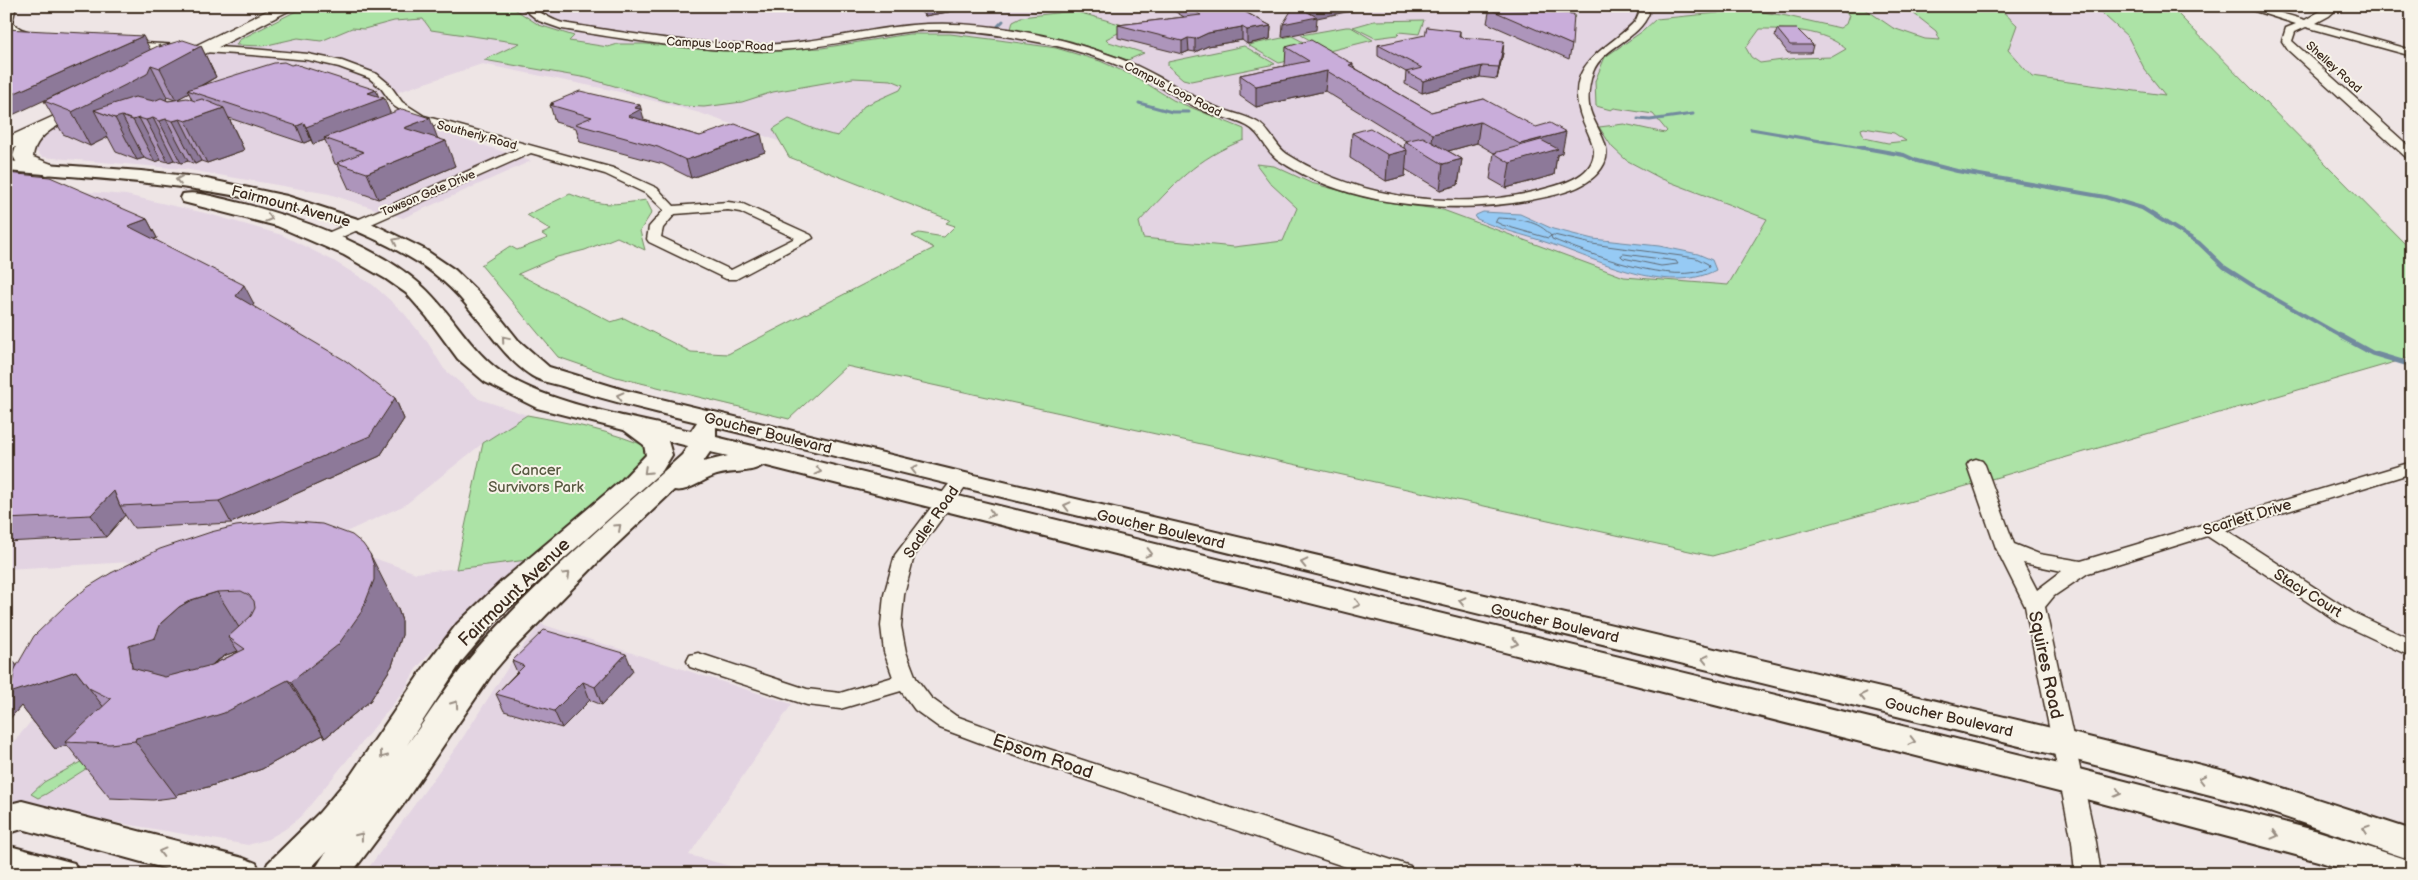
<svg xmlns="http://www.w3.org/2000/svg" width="2418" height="880" viewBox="0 0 2418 880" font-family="'Balsamiq Sans',sans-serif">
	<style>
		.built { fill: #e3d4e2 }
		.green { fill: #ace3a6; stroke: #748662; fill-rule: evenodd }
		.water { fill: #96caf4; stroke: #728a9e }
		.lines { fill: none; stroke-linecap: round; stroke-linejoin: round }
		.shore { stroke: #5f6a74; stroke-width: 1 }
		.stream-far2 { stroke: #728a9e; stroke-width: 3 }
		.stream-far1 { stroke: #728a9e; stroke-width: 4 }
		.stream { stroke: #728a9e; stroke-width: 5 }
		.minor-casing { stroke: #3b2a1e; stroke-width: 3 }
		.secondary-casing { stroke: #3b2a1e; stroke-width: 4 }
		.primary-casing { stroke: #3b2a1e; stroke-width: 3 }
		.minor { fill: #f7f3e8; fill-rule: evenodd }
		.secondary { fill: #f7f3e8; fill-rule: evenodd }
		.primary { fill: #f7f3e8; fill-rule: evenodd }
		.wall { fill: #ad95bb; stroke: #3b2a1e; fill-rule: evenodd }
		.shaded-wall { fill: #8d7999; stroke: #3b2a1e }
		.building { fill: #c9adda; stroke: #3b2a1e; fill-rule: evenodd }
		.oneway { stroke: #998e83 }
		.labels { text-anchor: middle; stroke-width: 4; stroke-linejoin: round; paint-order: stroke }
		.far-street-label { font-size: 12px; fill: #3b2a1e; stroke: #f7f3e8 }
		.street-label { font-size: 15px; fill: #3b2a1e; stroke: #f7f3e8 }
		.park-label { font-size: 15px; fill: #575840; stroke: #f7f3e8 }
		.near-street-label { font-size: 18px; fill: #3b2a1e; stroke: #f7f3e8 }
	</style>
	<rect width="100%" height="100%" fill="#eee5e5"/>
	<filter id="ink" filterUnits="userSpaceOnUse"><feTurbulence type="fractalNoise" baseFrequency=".02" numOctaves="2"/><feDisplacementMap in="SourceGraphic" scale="10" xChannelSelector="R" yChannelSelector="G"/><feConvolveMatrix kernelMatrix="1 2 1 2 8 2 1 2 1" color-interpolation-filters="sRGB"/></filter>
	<g filter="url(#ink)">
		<g class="built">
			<polygon points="306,6 2166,6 2176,12 2412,251 2412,357 1712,556 970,219 784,143 700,113 616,91 482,64 377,99 398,117 531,161 403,218 329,194 184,169 42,157 36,151 34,146 52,130"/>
			<polygon points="6,185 126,195 209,214 282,235 332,260 373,285 403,312 428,343 444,369 479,399 527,415 483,443 405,505 326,541 416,573 535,559 439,643 416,669 404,691 302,815 287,828 268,839 248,845 90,818 6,800 6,751 167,560 6,569"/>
			<polygon points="541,624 792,704 689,855 759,874 383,874 367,870 458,745 518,652"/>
		</g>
		<g class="green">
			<path d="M 306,6 L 510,6 L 539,25 L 574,36 L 569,41 L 608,47 L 618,44 L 646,44 L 723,51 L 822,48 L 909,34 L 950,34 L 999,40 L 1056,48 L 1100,61 L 1136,77 L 1173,100 L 1244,129 L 1244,140 C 1196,158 1173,185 1139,222 L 1143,238 L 1234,247 L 1283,241 L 1297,208 L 1271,184 L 1256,164 L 1274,166 L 1311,183 L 1379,201 L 1443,210 L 1624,277 L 1728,285 L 1767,219 L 1662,179 L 1626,160 L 1612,147 L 1599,127 L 1624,124 L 1665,133 L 1667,131 L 1653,114 L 1614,108 L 1611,110 L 1596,106 L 1595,81 L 1605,57 L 1643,31 L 1656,19 L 1718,13 L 1727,6 L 1787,16 L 1840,28 L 1846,24 L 1849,15 L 1836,6 L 1861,6 L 1893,28 L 1925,39 L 1940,40 L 1936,31 L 1904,6 L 1997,6 L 2017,25 L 2008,50 L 2032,77 L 2165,95 L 2145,70 L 2128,37 L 2094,6 L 2166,6 L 2176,12 L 2412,251 L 2412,357 L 1981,482 L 1712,556 L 846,366 L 789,419 L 616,377 L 558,357 L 481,265 L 510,246 L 517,250 L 548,238 L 542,234 L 551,230 L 527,215 L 570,194 C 603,207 612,205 646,200 L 652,212 L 640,231 L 645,250 L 617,237 L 585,250 L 557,257 L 518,274 L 611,322 L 624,318 L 691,352 L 728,354 L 934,248 L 912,236 L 919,233 L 944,237 L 955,226 L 946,223 L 950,220 L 789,157 L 773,129 L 789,119 C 806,125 820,133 838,136 L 864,106 L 900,90 L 903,85 L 891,80 L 853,78 L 773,92 L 742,102 L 704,107 L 683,106 L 587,78 L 484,60 L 520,43 L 431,30 L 423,19 L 394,21 L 364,29 L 352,28 L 321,41 L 298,38 L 263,46 L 236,45 L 239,40 ZM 1760,29 C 1788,29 1823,29 1846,49 L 1832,57 L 1798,58 L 1760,63 L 1751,57 L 1746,48 ZM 1864,128 L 1894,133 L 1906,141 L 1888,143 L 1864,138 L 1861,129 Z"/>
			<path d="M 1515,6 L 1522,10 C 1525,10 1526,7 1528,6 C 1538,2 1570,7 1575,17 L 1572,20 L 1510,12 L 1508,6 Z"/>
			<polygon points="1074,11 1130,27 1106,39 1109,42 1144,53 1128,60 1071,41 1011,29 1013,21 1021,17"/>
			<polygon points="1424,20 1419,34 1399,32 1398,35 1375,38 1353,27 1374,21"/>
			<polygon points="1346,27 1351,27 1373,40 1329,51 1301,35"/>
			<polygon points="1292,36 1324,53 1279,63 1248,45"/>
			<polygon points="1244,46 1275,64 1191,81 1183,79 1168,66 1168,62"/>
			<path d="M 527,415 C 566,422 616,432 652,449 L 648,459 L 535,559 L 456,569 L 483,443 Z"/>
			<polygon points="86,759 100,760 46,794 38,798 31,794 44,782"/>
		</g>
		<path class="water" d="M 1483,212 L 1520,214 L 1553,229 L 1593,239 L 1659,246 L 1698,254 L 1712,260 L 1716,270 C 1667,296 1596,259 1548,243 C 1523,234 1499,230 1475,218 L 1476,215 Z"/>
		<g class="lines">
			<g class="shore">
				<path d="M 1498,218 C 1517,219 1539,220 1551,236 L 1548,238 L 1502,225 L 1496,222 Z"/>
				<path d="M 1554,235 L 1592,244 L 1696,258 L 1708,264 L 1709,267 C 1678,288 1584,252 1552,239 L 1551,236 Z"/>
				<polygon points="1624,254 1676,261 1678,264 1661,266 1623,258 1621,256"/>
			</g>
			<g class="stream-far2">
				<polyline points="998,26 1003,21"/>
				<polyline points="1139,103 1172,112 1189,112"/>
				<polyline points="1638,119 1650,120 1693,114"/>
				<polyline points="1751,129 1867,149"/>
			</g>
			<polyline class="stream-far1" points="1859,147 1904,155 1917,161 1957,171 2105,197 2142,208 2199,243 2224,267 2263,292 2343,337"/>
			<polyline class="stream" points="2341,336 2372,353 2412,365"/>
			<g class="minor-casing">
				<g id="minor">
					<polygon points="6,6 16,6 12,23 21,29 39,35 39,39 13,33 6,28"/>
					<path d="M 520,6 C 535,6 547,19 563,23 C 625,33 696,45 760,45 C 811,44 861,30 912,25 C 980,19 1054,34 1118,58 C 1151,70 1179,90 1211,105 C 1226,112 1243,114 1257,122 C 1270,129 1275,146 1287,154 C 1360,201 1465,212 1548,188 C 1567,183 1595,174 1594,150 C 1591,135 1582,123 1579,109 C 1567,59 1611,49 1636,20 L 1639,13 L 1633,6 L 1643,6 L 1649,13 C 1639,40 1603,46 1593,72 C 1589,84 1587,99 1590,110 C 1595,128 1613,146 1604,164 C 1591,189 1556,195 1531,200 C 1451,215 1346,207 1277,159 C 1265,150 1261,133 1247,126 C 1234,119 1219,117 1205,111 C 1183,102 1164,88 1143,77 C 1107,58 1067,47 1027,40 C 990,33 951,28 913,31 C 868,36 824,48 779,50 C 711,54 630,40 562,29 L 539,21 Z"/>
					<polygon points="2239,6 2256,6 2305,20 2329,6 2340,6 2329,16 2316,23 2412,50 2412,56 2306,27 2295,32 2292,41 2412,149 2412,160 2408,159 2288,50 2282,41 2286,28 2296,24"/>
					<path d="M 126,42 L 252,49 L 308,54 L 342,61 L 377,74 L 389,84 L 402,102 L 424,116 L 613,168 L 657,188 L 674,206 L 728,202 L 743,204 L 811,235 L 813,238 L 736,279 L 726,279 L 649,242 L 647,239 L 649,227 L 664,210 L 647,194 L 605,174 L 531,153 L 333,241 L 323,241 L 321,238 L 323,235 L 518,149 L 416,120 L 394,106 L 381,88 L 369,78 L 339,67 L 308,60 L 252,55 L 122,47 L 121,45 ZM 728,210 L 740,212 L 795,238 L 731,270 L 661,237 L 663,228 L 675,214 Z"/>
					<path d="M 1976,459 L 1982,461 L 1985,465 L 2014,544 L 2039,554 L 2081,561 L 2412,462 L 2412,473 L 2226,530 L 2354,613 L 2412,640 L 2412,657 L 2340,623 L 2207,536 L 2088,573 L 2054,596 L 2045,607 L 2096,842 L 2101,874 L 2075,874 L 2072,842 L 2025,606 L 1996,548 L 1967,465 L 1970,461 ZM 2023,563 L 2062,571 L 2037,590 Z"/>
					<polygon points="961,474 967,476 970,480 914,556 904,595 901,626 906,652 916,678 931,698 956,716 1030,743 1401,863 1410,866 1413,874 1367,874 1015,756 940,728 915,710 901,691 840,709 807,705 690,667 687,661 690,655 698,653 807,689 840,693 893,677 884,652 881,626 884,595 895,555 955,476"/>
				</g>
			</g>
			<g class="secondary-casing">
				<g id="secondary">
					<path d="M 6,161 L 141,171 L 197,177 L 287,196 L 373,224 L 424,249 L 455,270 L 487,301 L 518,340 L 549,367 L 624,390 L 961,472 L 2064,731 L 2249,777 L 2412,830 L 2412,860 L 2249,805 L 2064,757 L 716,427 L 716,437 L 2071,767 L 2318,831 L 2412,861 L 2412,874 L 2357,874 L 2318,861 L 2071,795 L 763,465 C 751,474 729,470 714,476 C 702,480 687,493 674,490 L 601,559 L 512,650 L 494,671 L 402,806 L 351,874 L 312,874 L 326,852 L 305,874 L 263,874 L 268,863 L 319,813 L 351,775 L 425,666 L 457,624 L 502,581 L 622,480 L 646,455 L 644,445 L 624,430 L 537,408 L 485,382 L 458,359 L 427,317 L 406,293 L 386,279 L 344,255 L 277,226 L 183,202 L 181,198 L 183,194 C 197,191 214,197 228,200 C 288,214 374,243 421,285 C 454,314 471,355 510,378 C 559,406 635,418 691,431 L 697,422 C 654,412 611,401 568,388 C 557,384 541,382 532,376 C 507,360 491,334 472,312 C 455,290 434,271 409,257 C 289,187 142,182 6,171 ZM 668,441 L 688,446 L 682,455 C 611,519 536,581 474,653 C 450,681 429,715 407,745 L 462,661 L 499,617 L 662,471 L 672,455 ZM 710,452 L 728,456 L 703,462 Z"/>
					<polygon points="22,801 243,858 256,863 261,874 185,874 22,829 6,834 6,805"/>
					<polygon points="6,845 74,863 79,874 6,874"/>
				</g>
			</g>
			<g class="primary-casing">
				<g id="primary">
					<polygon points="277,6 298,6 174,70 162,70 159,66 162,62"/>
					<path d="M 89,100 L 95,101 L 98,105 L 95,109 C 74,119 35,129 33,157 L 54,165 L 57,169 L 54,173 L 47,175 L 18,165 L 13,156 L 16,147 L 6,151 L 6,138 Z"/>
				</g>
			</g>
			<use href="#minor" class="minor"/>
			<use href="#secondary" class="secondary"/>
			<use href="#primary" class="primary"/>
		</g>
		<g class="wall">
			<polygon points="914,6 982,6 925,16"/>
			<polygon points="1166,6 1275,6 1242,10 1271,26 1270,39 1247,44 1242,40 1208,46 1195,52 1189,51 1182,54 1118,38 1118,25 1184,17"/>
			<polygon points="1490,7 1572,45 1569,59 1487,23"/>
			<polygon points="1777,29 1813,45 1811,53 1788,53 1775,36"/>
			<polygon points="1460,31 1460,37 1503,53 1497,79 1480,77 1422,93 1405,84 1406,72 1378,56 1378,45"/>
			<path d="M 201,46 L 216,77 L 201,86 L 378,96 L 390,114 L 438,138 L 455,166 L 378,199 L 349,189 L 338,165 L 335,164 L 325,140 L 313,144 L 311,140 L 304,143 L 229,118 L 244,150 L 207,163 L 201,161 L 195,164 L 188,161 L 181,163 L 174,160 L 168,162 L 161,160 L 155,162 L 144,158 L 137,160 L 116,152 L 108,137 L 90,146 L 63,134 L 44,101 L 150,50 L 160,47 ZM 189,93 L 192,100 L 177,99 ZM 167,97 L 175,100 L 168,101 L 166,100 Z"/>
			<polygon points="1286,47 1353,64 1353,67 1431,112 1484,99 1562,153 1557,155 1554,175 1506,188 1490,179 1494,153 1477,143 1448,151 1462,159 1458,185 1440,190 1405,169 1405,176 1386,181 1350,158 1352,133 1404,148 1405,141 1406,141 1325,91 1256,107 1240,96 1240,75 1285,66"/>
			<polygon points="551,103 644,120 700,136 765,152 691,178 663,164 580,142 576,128 555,122 550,105 551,105"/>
			<polygon points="6,173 147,219 157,238 154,239 254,304 252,306 395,398 404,419 380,456 231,523 134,528 125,515 106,537 6,542"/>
			<path d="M 111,573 L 398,609 L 402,621 L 402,635 L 392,666 L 370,701 L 325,738 L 323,735 L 262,769 L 208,787 L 178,794 L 177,797 L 153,800 L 110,798 L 67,745 L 55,749 L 21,706 L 6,723 L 6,652 L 17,666 ZM 238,651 L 238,652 L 212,665 L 226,655 Z"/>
			<polygon points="512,661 633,671 602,705 590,700 562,728 504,711 496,694 517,672"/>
		</g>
		<g class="shaded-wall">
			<polygon points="924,6 982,6 925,16"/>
			<polygon points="1223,6 1275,6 1223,13"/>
			<polygon points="1314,6 1361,6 1361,9 1317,18 1316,30 1282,37 1283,24 1302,9"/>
			<polygon points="1271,26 1270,39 1247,44 1247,30"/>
			<polygon points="1242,27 1242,40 1208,46 1195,52 1195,39 1208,33"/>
			<polygon points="143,36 151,51 6,118 6,97"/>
			<polygon points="1188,38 1189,51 1182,54 1182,41"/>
			<polygon points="1504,41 1503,53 1497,79 1499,67"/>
			<polygon points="160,45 168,63 201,46 216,77 191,91 187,90 189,93 176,100 160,68 159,47"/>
			<polygon points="151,65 167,97 164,106 139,118 161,160 155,162 133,120 122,116 144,158 137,160 115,118 94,110 108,137 90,146 72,112"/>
			<polygon points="1482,66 1480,77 1422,93 1423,81"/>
			<polygon points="1327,71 1325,91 1256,107 1256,86"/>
			<polygon points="376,90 380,100 384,98 391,115 324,138 325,140 313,144 306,127 368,93"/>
			<polygon points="640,105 646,126 628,116 634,108"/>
			<polygon points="224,108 244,150 207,163 186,121"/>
			<polygon points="153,118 174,160 168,162 146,120"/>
			<polygon points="430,118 439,142 404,128"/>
			<polygon points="166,119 188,161 181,163 159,121"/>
			<polygon points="180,119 201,161 195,164 173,121"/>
			<polygon points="1480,122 1477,143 1430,156 1433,134"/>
			<polygon points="304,123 311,140 304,143 297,126"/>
			<polygon points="1566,132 1562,153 1557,155 1554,175 1506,188 1510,163 1518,160 1520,144"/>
			<polygon points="761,134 765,152 691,178 686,160"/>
			<polygon points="446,141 455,166 378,199 367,173"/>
			<polygon points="1407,150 1405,176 1386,181 1388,155"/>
			<polygon points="1462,159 1458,185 1440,190 1443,164"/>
			<polygon points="147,219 157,238 139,245 128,226"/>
			<polygon points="244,285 254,304 246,315 236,296"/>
			<polygon points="395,398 404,419 380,456 231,523 219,501"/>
			<polygon points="114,491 120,506 125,515 106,537 91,515"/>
			<polygon points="370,554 398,609 402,621 402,635 392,666 370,701 325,738 291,682"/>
			<polygon points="217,592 251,647 228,637 238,651 226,655 215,662 198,678 193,693 132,668 129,646 161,623 179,607 191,600"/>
			<polygon points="6,652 32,685 76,671 118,726 65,742 67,745 55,749 21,706 6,723"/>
			<polygon points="626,654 633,671 602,705 595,687"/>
			<polygon points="288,680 323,735 262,769 208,787 178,794 177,797 135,741 136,738"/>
			<polygon points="583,682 590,700 562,728 554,711"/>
		</g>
		<g class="building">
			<polygon points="1186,6 1234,6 1271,26 1247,30 1242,27 1208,33 1195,39 1188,38 1182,41 1118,25 1201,15"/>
			<polygon points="1294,6 1314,6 1302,9 1317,17 1283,24"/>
			<polygon points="1490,7 1574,14 1572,45 1489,9"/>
			<polygon points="1427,27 1460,31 1459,37 1504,41 1499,67 1482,66 1423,81 1406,72 1422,68 1378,45 1425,35"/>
			<polygon points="6,29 143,36 6,97"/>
			<polygon points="1777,29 1797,29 1813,45 1790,45"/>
			<polygon points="183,40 201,46 160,68 151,65 147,74 72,112 44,101 160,45 159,47"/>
			<polygon points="1311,40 1353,64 1349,65 1431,112 1484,99 1536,127 1550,123 1566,132 1520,144 1480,122 1433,134 1327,71 1256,86 1240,75 1309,61 1286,47"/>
			<polygon points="284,62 291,65 295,64 376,90 368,93 384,98 306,127 304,123 297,126 187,90 274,63"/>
			<polygon points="580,91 640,105 634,108 641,109 628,116 700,136 735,124 761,134 686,160 658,147 575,124 592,117 550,105 554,104 551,103"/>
			<polygon points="135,97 154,101 161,98 168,101 187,98 195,101 202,99 224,108 186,121 180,119 173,121 166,119 159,121 153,118 146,120 139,118 133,120 122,116 115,118 94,110"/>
			<polygon points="402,109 430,118 404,128 446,141 367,173 337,163 364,152 324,138"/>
			<polygon points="1370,128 1407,150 1388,155 1352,133"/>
			<polygon points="1423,137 1462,159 1443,164 1405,141"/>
			<polygon points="1541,140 1558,149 1510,163 1494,153"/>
			<polygon points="6,173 50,177 147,219 128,226 244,285 236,296 346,361 395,398 370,436 219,501 120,506 114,491 91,515 6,519"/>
			<path d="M 283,521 L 322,524 L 352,535 L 363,544 L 370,554 L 374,566 L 374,580 L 362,611 L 338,645 L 291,682 L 288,680 L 224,713 L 168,731 L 136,738 L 135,741 L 110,744 L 65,742 L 111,699 L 89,688 L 76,671 L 10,693 L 15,669 L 34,636 L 68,603 L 88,587 L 111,573 L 160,549 L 211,532 L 236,526 ZM 241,591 L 249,595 L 254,601 L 255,608 L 251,616 L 228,637 L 245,649 L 212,665 L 165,677 L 132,668 L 129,646 L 155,638 L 161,623 L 179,607 L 191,600 L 217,592 Z"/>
			<polygon points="544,630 626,654 595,687 583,682 554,711 496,694 524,666 512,661"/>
		</g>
		<defs><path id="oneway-chevron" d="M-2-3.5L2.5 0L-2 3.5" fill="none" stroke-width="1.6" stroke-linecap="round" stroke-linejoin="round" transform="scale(1.25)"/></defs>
		<g class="oneway">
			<use href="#oneway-chevron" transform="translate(179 180) rotate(-172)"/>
			<use href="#oneway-chevron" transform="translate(269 218) rotate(16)"/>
			<use href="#oneway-chevron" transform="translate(396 241) rotate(-154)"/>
			<use href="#oneway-chevron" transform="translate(505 339) rotate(-130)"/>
			<use href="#oneway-chevron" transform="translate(620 396) rotate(-166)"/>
			<use href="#oneway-chevron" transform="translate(914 469) rotate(-166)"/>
			<use href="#oneway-chevron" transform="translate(647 471) rotate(136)"/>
			<use href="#oneway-chevron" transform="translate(818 471) rotate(14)"/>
			<use href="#oneway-chevron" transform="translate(1067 506) rotate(-166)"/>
			<use href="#oneway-chevron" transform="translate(991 514) rotate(14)"/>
			<use href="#oneway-chevron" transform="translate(618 527) rotate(-42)"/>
			<use href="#oneway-chevron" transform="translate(1149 553) rotate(14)"/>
			<use href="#oneway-chevron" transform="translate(1304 563) rotate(-167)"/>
			<use href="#oneway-chevron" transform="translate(567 575) rotate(-44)"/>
			<use href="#oneway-chevron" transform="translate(1462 601) rotate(-167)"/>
			<use href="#oneway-chevron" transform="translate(1357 604) rotate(14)"/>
			<use href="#oneway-chevron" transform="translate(1515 643) rotate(14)"/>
			<use href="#oneway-chevron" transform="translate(1705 659) rotate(-167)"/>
			<use href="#oneway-chevron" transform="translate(1863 696) rotate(-167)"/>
			<use href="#oneway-chevron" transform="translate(455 704) rotate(-55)"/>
			<use href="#oneway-chevron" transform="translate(1912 741) rotate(14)"/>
			<use href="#oneway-chevron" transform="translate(383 755) rotate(126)"/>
			<use href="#oneway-chevron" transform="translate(2202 779) rotate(-166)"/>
			<use href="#oneway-chevron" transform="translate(2118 793) rotate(15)"/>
			<use href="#oneway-chevron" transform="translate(2366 829) rotate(-161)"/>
			<use href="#oneway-chevron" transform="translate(2275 835) rotate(15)"/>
			<use href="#oneway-chevron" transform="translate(360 836) rotate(-52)"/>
			<use href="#oneway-chevron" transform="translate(162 852) rotate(-165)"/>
		</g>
	</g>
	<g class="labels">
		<g class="far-street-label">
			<text transform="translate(720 44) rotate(3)" y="4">Campus Loop Road</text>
			<text transform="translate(2334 67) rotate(42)" y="4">Shelley Road</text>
			<text transform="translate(1173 89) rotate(27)" y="4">Campus Loop Road</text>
			<text transform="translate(477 135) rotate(15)" y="4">Southerly Road</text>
			<text transform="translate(428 193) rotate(-23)" y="4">Towson Gate Drive</text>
		</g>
		<g class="street-label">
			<text transform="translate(291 206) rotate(15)" y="5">Fairmount Avenue</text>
			<text transform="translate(768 433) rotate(14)" y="5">Goucher Boulevard</text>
			<text transform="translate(2247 517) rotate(-17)" y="5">Scarlett Drive</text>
			<text transform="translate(931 522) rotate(-55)" y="5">Sadler Road</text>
			<text transform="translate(1161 529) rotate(13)" y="5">Goucher Boulevard</text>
			<text transform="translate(2308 593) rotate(32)" y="5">Stacy Court</text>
			<text transform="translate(1555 623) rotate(13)" y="5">Goucher Boulevard</text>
			<text transform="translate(1949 717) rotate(13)" y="5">Goucher Boulevard</text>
		</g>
		<g class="park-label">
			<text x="536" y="475">Cancer<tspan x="536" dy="17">Survivors Park</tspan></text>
		</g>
		<g class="near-street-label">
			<text transform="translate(514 592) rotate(-44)" y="6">Fairmount Avenue</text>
			<text transform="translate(2046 665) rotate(78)" y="6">Squires Road</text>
			<text transform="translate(1043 756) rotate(19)" y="6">Epsom Road</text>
		</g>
	</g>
	<rect width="2418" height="880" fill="none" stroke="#f7f3e8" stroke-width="25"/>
	<rect x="12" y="12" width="2393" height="855" fill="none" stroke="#3b2a1e" stroke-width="2" filter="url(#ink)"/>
</svg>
